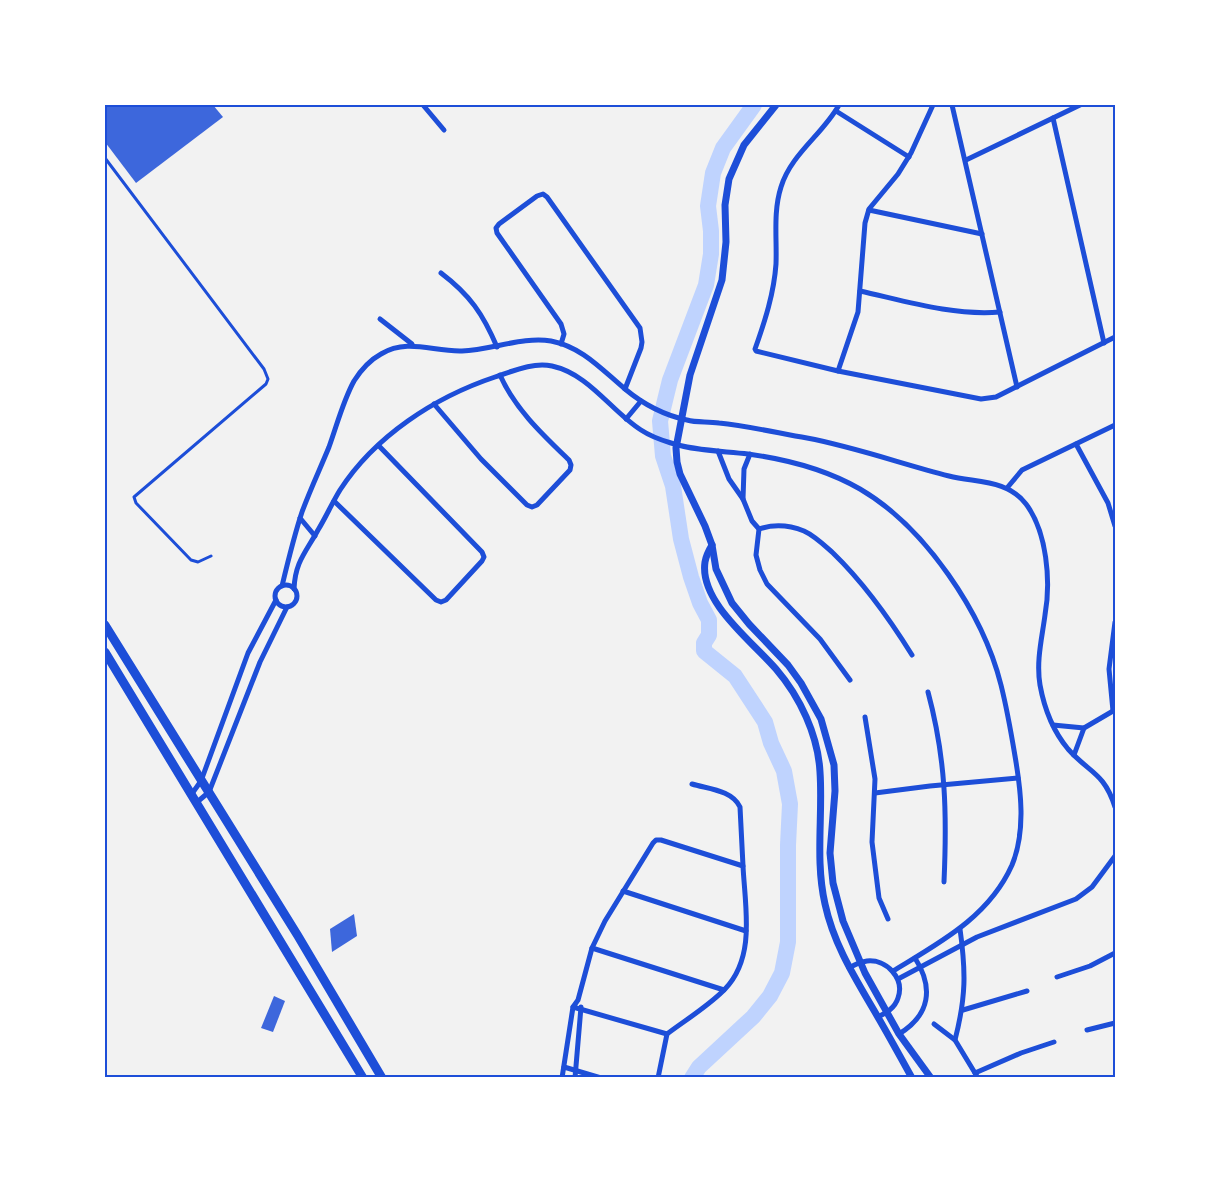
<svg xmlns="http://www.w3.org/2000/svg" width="1220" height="1183" viewBox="0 0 1220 1183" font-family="Jost,sans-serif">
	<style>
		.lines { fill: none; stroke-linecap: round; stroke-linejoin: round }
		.river { stroke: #bfd3fe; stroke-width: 16 }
		.building { fill: #3d67dc }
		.service { stroke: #1d4ed8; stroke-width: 3 }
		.minor { stroke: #1d4ed8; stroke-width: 5 }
		.tertiary { stroke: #1d4ed8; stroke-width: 7 }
		.primary { stroke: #1d4ed8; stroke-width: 9 }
		.neatline { fill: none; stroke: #1d4ed8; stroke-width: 2 }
	</style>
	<rect width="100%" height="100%" fill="#f2f2f2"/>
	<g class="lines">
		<polyline class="river" points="692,1078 699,1067 753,1017 770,996 782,973 788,942 788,845 790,804 784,771 771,743 765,722 735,676 704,651 704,643 709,635 709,620 700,603 691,577 681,539 673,486 663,456 660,421 670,380 706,285 711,254 711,231 708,206 713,173 723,148 754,105"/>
	</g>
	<g class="building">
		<polygon points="105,105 213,105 223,117 136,183 105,142"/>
		<polygon points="354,914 357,936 332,952 330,929"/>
		<polygon points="274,996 285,1001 273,1032 261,1028"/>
	</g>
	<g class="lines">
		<polyline class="service" points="105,158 264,369 268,379 266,384 134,497 136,503 191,560 198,562 211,556"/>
		<g class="minor">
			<polyline points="423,105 444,130"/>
			<path d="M 839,105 C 823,134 791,154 781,187 C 773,212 777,238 776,264 C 774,293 765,321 755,349 L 756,351 L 838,371 L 981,399 L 996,397 L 1115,337"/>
			<polyline points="952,105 1017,387"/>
			<polyline points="836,111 909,157"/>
			<polyline points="1053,118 1104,343"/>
			<polyline points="966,160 1080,105"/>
			<polyline points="869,210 982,234"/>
			<path d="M 441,273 C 470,295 483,314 497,347"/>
			<path d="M 860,291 C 905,301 953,316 1000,312"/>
			<polyline points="380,319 412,344"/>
			<polyline points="561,344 564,334 561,324 497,233 496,228 499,224 537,196 543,194 547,197 640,328 642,342 641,348 625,389"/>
			<polyline points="838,371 858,312 865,223 869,209 898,174 911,153 933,105"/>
			<path d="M 434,404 L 481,459 L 527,505 L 532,507 L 537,505 L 570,470 L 571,465 L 569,460 C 543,435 515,409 500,375"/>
			<polyline points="626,419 641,401"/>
			<polyline points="1076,444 1108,503 1115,526"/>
			<polyline points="718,451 729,479 743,499 752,521 759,529 756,555 760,570 767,584 820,639 850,680"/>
			<polyline points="1007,488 1022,470 1115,425"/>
			<polyline points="743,499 744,469 750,454"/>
			<polyline points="334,501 436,600 441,602 446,600 482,561 484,557 482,552 379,446"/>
			<polyline points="300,518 315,536"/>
			<path d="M 759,529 C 774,524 789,525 804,531 C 815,536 824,545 833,553 C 864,583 889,618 912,655"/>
			<circle cx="286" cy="596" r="11"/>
			<path d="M 282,586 C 288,561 294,536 302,512 C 310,490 320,469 329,447 C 337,425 343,401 354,381 C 361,370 370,360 381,354 C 408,338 433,352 462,351 C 491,350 524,336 551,341 C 582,347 601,369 625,389 C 643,404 663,415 687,420 C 697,423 708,421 719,423 C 748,426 778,433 807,438 C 855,447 902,464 949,476 C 976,483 1007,479 1026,504 C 1047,532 1051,581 1045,615 C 1042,638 1036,661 1040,685 C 1044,707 1053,731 1068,749 C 1089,773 1104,772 1115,807"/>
			<path d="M 294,589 C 295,562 306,552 318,530 C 326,517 332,503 340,490 C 375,436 435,397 495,377 C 513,371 533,362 552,366 C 589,374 611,411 641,430 C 650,436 661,440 671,443 C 696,451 723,451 748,454 C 785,459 827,470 860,489 C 925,527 983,613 1001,685 C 1007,709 1011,732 1015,756 C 1021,791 1026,831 1012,865 C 989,917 939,943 893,971"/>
			<path d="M 928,692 C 946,759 947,814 944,882"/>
			<polyline points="1113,711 1109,669 1115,622"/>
			<polyline points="865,717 875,779 872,842 879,898 888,919"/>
			<polyline points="1053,725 1084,728 1113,711"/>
			<polyline points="1074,755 1084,728"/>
			<path d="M 692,784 C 708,789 732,790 740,807 L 743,866"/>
			<polyline points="875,793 930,786 1018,778"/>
			<polyline points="191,795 201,781 248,653 276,600"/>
			<polyline points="196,803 209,792 260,662 287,607"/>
			<polyline points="623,891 746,931"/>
			<polyline points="592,948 724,990"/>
			<path d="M 849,968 C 854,965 861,962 867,961 C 886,959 905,978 898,998 C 895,1008 886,1013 878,1017"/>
			<polyline points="1057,977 1090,966 1115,953"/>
			<polyline points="898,979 977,937 1076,899 1092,887 1115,856"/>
			<polyline points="573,1007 667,1034"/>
			<polyline points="963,1010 1027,991"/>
			<polyline points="934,1024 955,1040 978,1078"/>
			<polyline points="1087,1030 1115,1023"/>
			<path d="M 899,1034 C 930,1015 934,988 915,958"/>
			<path d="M 955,1040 C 966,997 966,972 960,929"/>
			<polyline points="564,1067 601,1078"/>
			<polyline points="975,1073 1021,1053 1054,1042"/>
			<path d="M 562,1078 L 573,1007 L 578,1000 L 592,948 L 605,921 L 653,843 L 656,840 L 661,840 L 743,866 C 745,907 756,957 725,989 C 710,1005 684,1021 667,1034 L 658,1078"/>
			<polyline points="575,1078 581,1007"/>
		</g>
		<g class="tertiary">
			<polyline points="776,105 744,145 729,179 725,205 726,242 722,280 690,375 676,448 677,462 680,474 705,526 712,545 716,569 732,603 749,624 788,665 801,683 821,719 834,765 835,791 830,853 833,883 843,921 865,973 899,1034 931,1078"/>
			<path d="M 712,545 C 709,550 706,556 705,562 C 699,602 753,642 776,669 C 800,697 818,735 820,772 C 823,816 815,860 825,904 C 834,946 857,981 879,1019 C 890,1038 901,1058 912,1078"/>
		</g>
		<g class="primary">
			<polyline points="105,625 298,936 382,1078"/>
			<polyline points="105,652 363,1078"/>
		</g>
	</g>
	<rect width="1220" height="1183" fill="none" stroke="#ffffff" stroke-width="213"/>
	<rect x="106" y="106" width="1008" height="970" class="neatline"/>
</svg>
